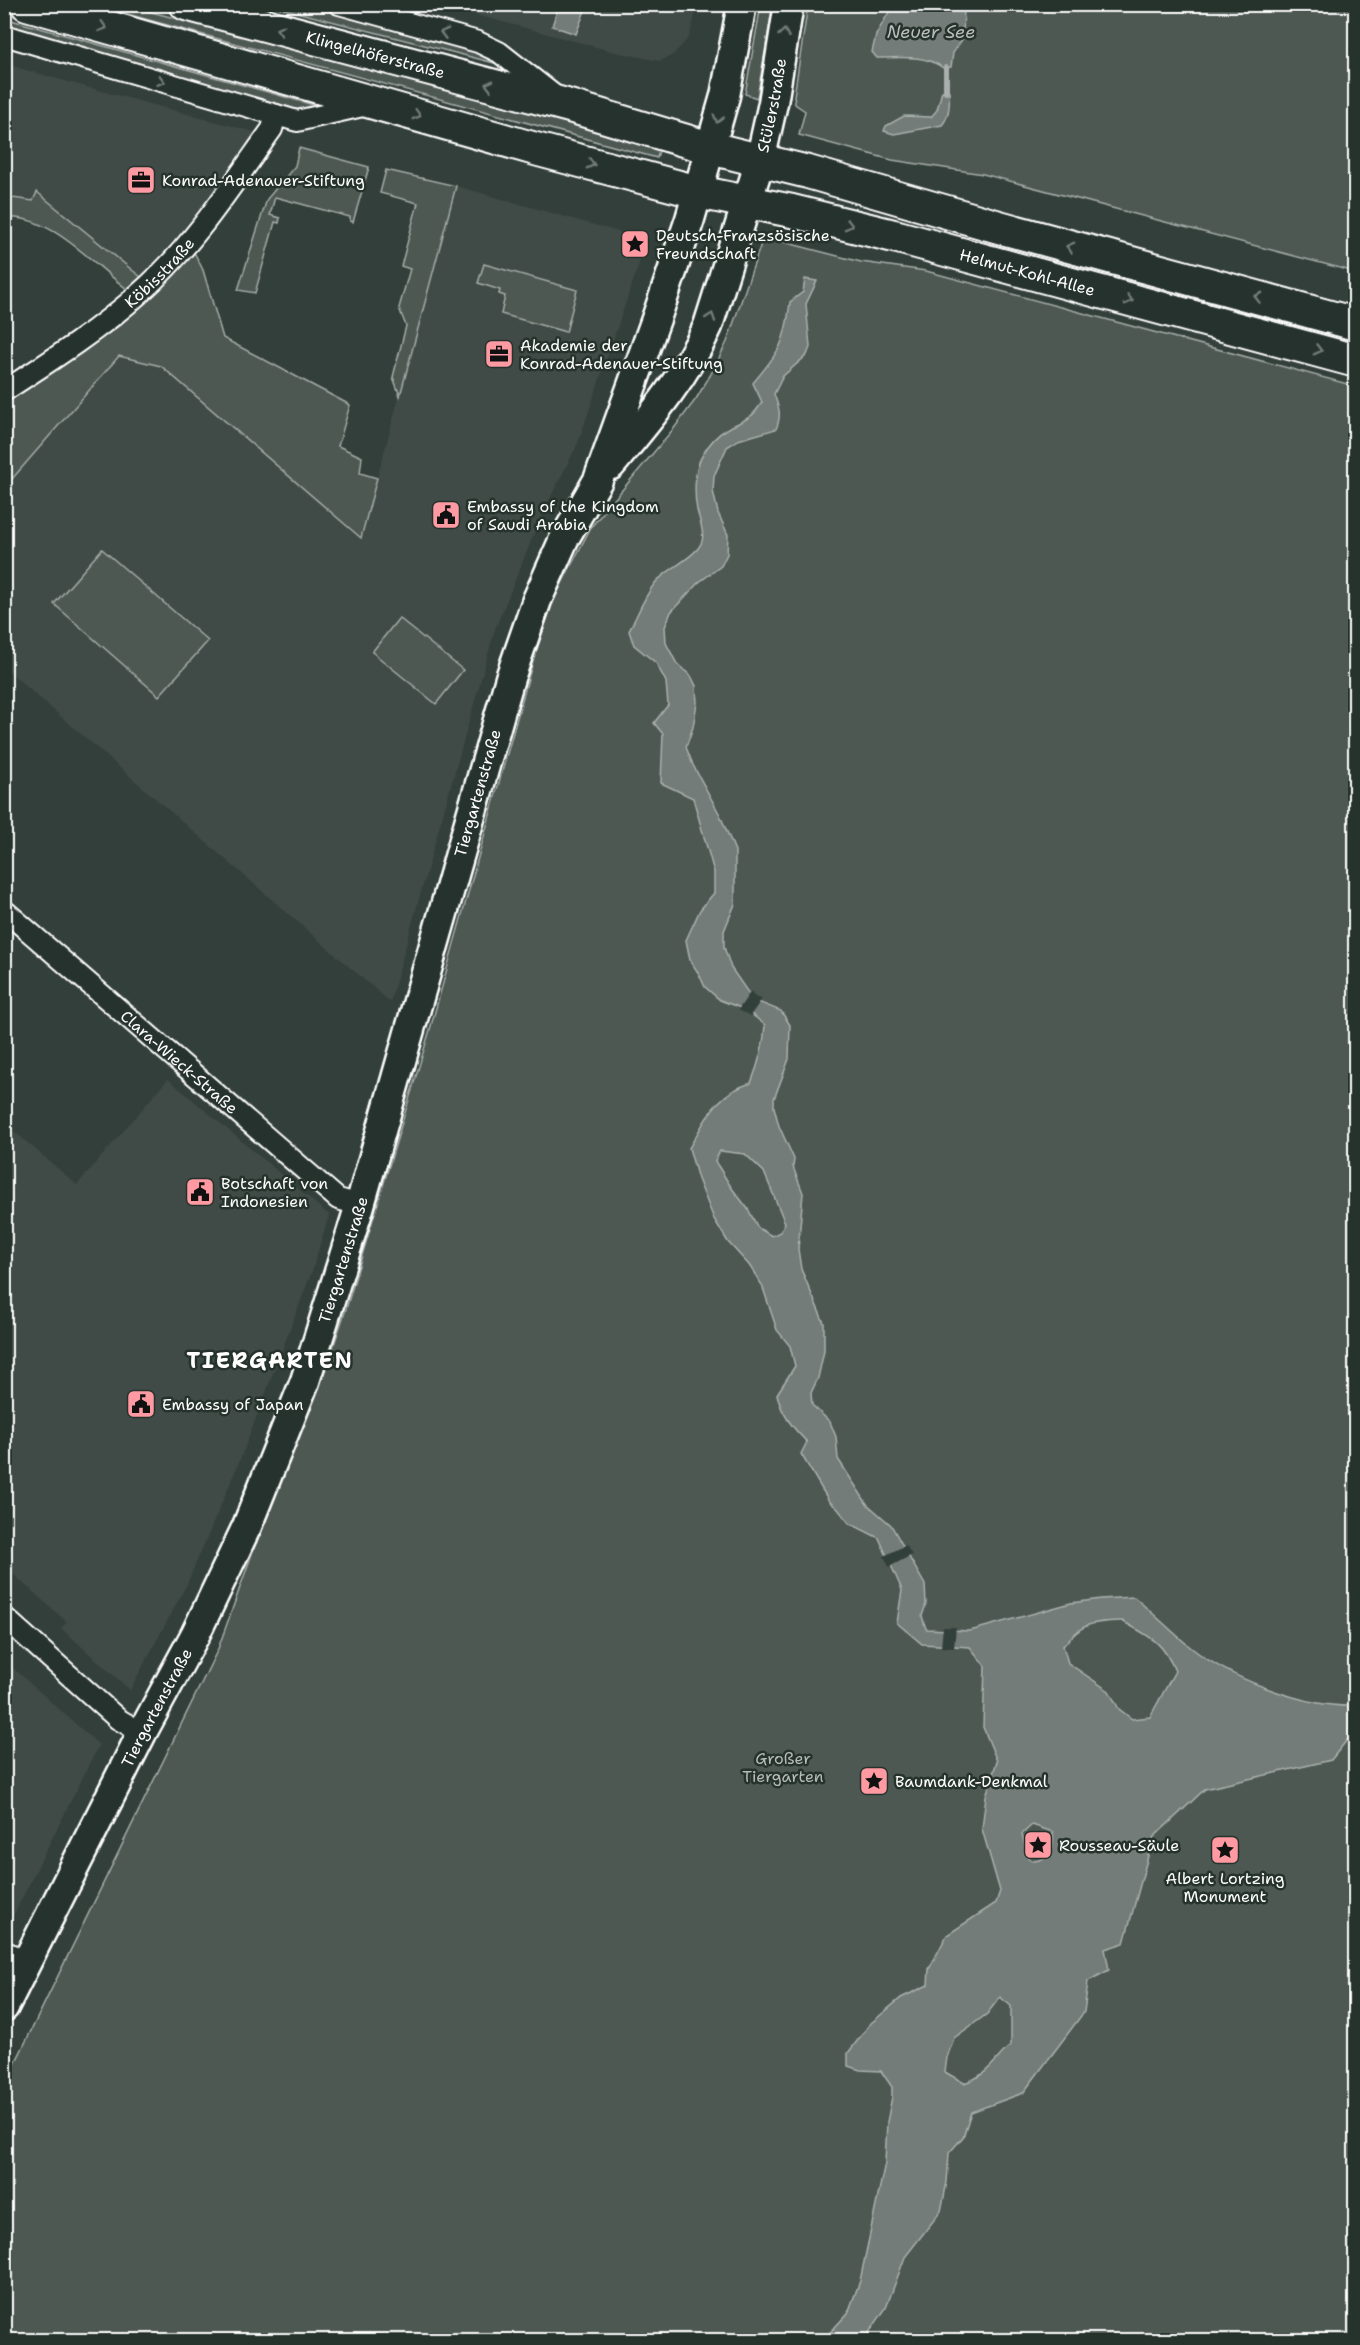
<svg xmlns="http://www.w3.org/2000/svg" width="1360" height="2345" viewBox="0 0 1360 2345" font-family="'Shantell Sans',sans-serif">
	<style>
		.built { fill: #404c47 }
		.green { fill: #4d5853; stroke: #a6aca9; stroke-width: 1.5 }
		.water { fill: #737b78; stroke: #abb0ae; stroke-width: 1.5; fill-rule: evenodd }
		.pier { fill: #333f3a }
		.lines { fill: none; stroke-linecap: round; stroke-linejoin: round }
		.stream { stroke: #abb0ae; stroke-width: 6 }
		.street-casing { stroke: #fff; stroke-width: 24 }
		.secondary-casing { stroke: #fff; stroke-width: 33 }
		.primary-casing { stroke: #fff; stroke-width: 36 }
		.street { stroke: #26332d; stroke-width: 20 }
		.secondary { stroke: #26332d; stroke-width: 28 }
		.primary { stroke: #26332d; stroke-width: 32 }
		.oneway { stroke: #727a76 }
		.labels { text-anchor: middle; stroke-width: 5; stroke-linejoin: round; paint-order: stroke }
		.street-label { font-size: 16px; fill: #fff; stroke: #26332d }
		.poi-label { font-size: 16px; fill: #fff; stroke: #26332d; text-anchor: start }
		.park-label { font-size: 16px; fill: #b8bcba; stroke: #26332d }
		.water-label { font-size: 18px; font-style: italic; fill: #b9bdbc; stroke: #26332d }
		.district-label { font-size: 22px; font-weight: bold; letter-spacing: 1.5px; fill: #fff; stroke: #26332d }
	</style>
	<rect width="100%" height="100%" fill="#333f3a"/>
	<filter id="ink" filterUnits="userSpaceOnUse"><feTurbulence type="fractalNoise" baseFrequency=".0167" numOctaves="2"/><feDisplacementMap in="SourceGraphic" scale="12" xChannelSelector="R" yChannelSelector="G"/><feConvolveMatrix kernelMatrix="1 2 1 2 8 2 1 2 1" color-interpolation-filters="sRGB"/></filter>
	<g filter="url(#ink)">
		<g class="built">
			<polygon points="439,5 698,5 689,37 673,55 660,61 615,52"/>
			<polygon points="5,64 79,85 258,133 197,214 141,277 37,193 33,201 14,198 8,207 5,207"/>
			<polygon points="456,186 647,240 578,443 543,512 495,629 390,1002 5,668 5,487 119,356 161,366 361,538"/>
			<polygon points="168,1079 329,1215 311,1274 238,1465 187,1584 130,1690 61,1628 67,1622 5,1567 5,1132 9,1127 77,1185"/>
			<polygon points="4,1660 99,1745 6,1930 4,1928"/>
		</g>
		<g class="green">
			<polygon points="94,5 125,5 660,146 657,158"/>
			<polygon points="269,5 306,5 476,50 498,61 498,64"/>
			<polygon points="761,5 773,5 757,98 745,94"/>
			<polygon points="808,5 1355,5 1355,272 983,174 892,160 799,135 805,111 795,104 794,96"/>
			<polygon points="4,18 324,108 303,113 5,26"/>
			<polygon points="299,148 369,167 353,222 350,221 350,217 275,197 270,215 280,218 279,223 275,222 255,293 238,290 267,199 295,166"/>
			<polygon points="386,170 456,186 400,396 393,377 406,326 399,308 410,269 401,266 418,203 380,193"/>
			<path d="M 37,192 L 132,270 L 141,277 L 127,289 C 93,264 49,213 5,218 L 5,207 L 8,207 L 13,198 L 33,201 Z"/>
			<polygon points="768,238 861,262 926,271 1355,386 1355,2340 5,2340 4,2086 218,1649 258,1537 322,1380 346,1309 429,1033 533,661 553,601 591,527 675,427 696,399 711,374 727,342 762,241"/>
			<polygon points="194,252 203,270 223,338 350,405 338,446 362,457 360,473 377,478 361,538 161,366 119,356 5,487 5,404 119,326"/>
			<polygon points="484,264 577,290 566,332 501,314 505,296 499,294 500,290 478,283"/>
			<polygon points="102,549 208,641 159,696 54,604"/>
			<polygon points="399,618 463,670 436,704 372,652"/>
		</g>
		<g class="water">
			<polygon points="559,5 587,5 576,34 552,26"/>
			<path d="M 893,5 L 964,5 L 963,38 L 953,53 L 951,67 L 943,68 C 925,54 899,58 877,58 L 872,52 L 876,35 Z"/>
			<path d="M 942,91 L 949,91 C 950,102 950,116 942,125 L 894,134 L 884,131 L 886,126 L 904,116 L 931,117 L 937,110 Z"/>
			<path d="M 805,279 L 817,281 L 806,304 L 810,347 L 807,355 L 783,376 L 774,394 C 779,408 782,415 776,429 L 738,440 L 727,447 L 714,476 L 713,491 L 718,513 L 728,535 L 727,554 L 721,566 L 698,583 L 671,612 L 665,627 L 666,643 L 677,664 L 691,676 L 696,686 L 697,703 L 693,727 L 686,747 L 693,765 L 720,815 L 735,851 L 735,904 L 724,931 L 724,947 L 731,968 L 753,1000 L 781,1011 L 790,1025 L 789,1059 L 774,1099 L 774,1107 L 779,1126 L 794,1159 L 793,1167 L 803,1193 L 798,1249 L 801,1269 L 824,1323 L 824,1351 L 818,1378 L 811,1393 L 812,1405 L 830,1422 L 836,1437 L 838,1459 L 867,1504 L 891,1525 L 925,1585 L 926,1604 L 922,1616 L 926,1629 L 970,1631 L 1071,1603 L 1101,1599 L 1134,1597 C 1153,1613 1171,1631 1189,1646 C 1228,1678 1306,1708 1355,1706 L 1355,1737 L 1347,1740 L 1331,1760 L 1205,1789 L 1153,1838 L 1124,1943 L 1105,1949 L 1109,1970 L 1088,1981 L 1084,2012 L 1023,2093 L 971,2112 L 963,2137 L 949,2153 L 947,2182 L 941,2211 L 905,2257 L 886,2308 L 864,2340 L 823,2340 L 848,2313 L 860,2281 L 885,2163 L 887,2122 L 892,2097 L 892,2087 L 881,2071 L 860,2070 L 848,2066 L 848,2053 L 870,2024 L 901,1998 L 928,1985 L 929,1969 L 947,1935 L 996,1903 L 1000,1891 L 982,1829 L 986,1796 L 997,1761 L 983,1727 L 985,1666 L 970,1647 L 922,1644 L 897,1623 L 902,1590 L 879,1538 L 849,1523 L 838,1509 L 829,1501 L 801,1454 L 807,1442 C 793,1428 781,1414 777,1394 L 795,1366 L 790,1346 L 777,1330 L 762,1285 L 749,1265 L 728,1242 L 714,1219 L 698,1179 L 689,1148 C 707,1118 715,1094 751,1083 C 759,1063 764,1046 765,1025 L 746,1010 L 720,1000 L 705,987 L 699,974 L 690,960 L 686,940 L 700,910 L 714,893 L 714,872 L 693,798 L 661,783 L 663,734 L 654,723 L 668,705 L 666,682 L 656,663 L 634,645 L 629,631 C 637,616 644,597 655,583 C 667,569 698,556 702,541 C 705,532 699,519 697,510 C 694,495 694,469 702,456 C 708,445 716,435 727,429 C 744,419 751,421 762,402 L 753,383 C 780,351 785,344 790,302 L 803,292 ZM 720,1151 L 745,1154 L 764,1172 L 785,1223 L 780,1232 L 772,1236 L 758,1228 L 748,1209 L 731,1187 L 715,1161 ZM 1122,1621 C 1150,1637 1162,1640 1175,1671 L 1150,1717 L 1132,1719 L 1119,1709 L 1109,1691 L 1068,1663 L 1063,1646 C 1083,1622 1092,1622 1122,1621 ZM 1032,1825 L 1053,1832 C 1055,1848 1050,1860 1033,1861 L 1028,1857 L 1022,1834 ZM 1000,1997 L 1011,2006 L 1011,2045 C 993,2061 989,2075 964,2083 L 945,2072 L 947,2057 L 954,2038 L 987,2014 Z"/>
		</g>
		<g class="pier">
			<polygon points="751,991 755,997 762,999 750,1016 738,1010"/>
			<polygon points="906,1545 912,1555 889,1567 884,1556"/>
			<polygon points="943,1627 956,1627 954,1648 941,1647"/>
		</g>
		<g class="lines">
			<polyline class="stream" points="946,68 946,91"/>
			<g class="street-casing">
				<g id="street">
					<polyline points="339,4 478,42 499,52 555,96"/>
					<polyline points="4,35 297,121 367,105"/>
					<path id="s1" d="M 4,391 C 52,360 99,330 141,292 C 193,246 232,185 272,129 L 276,115"/>
					<path id="s2" d="M 4,910 L 338,1199 L 360,1205"/>
					<polyline points="4,1617 118,1719 142,1733"/>
					<polyline points="4,1951 27,1962"/>
				</g>
			</g>
			<g class="secondary-casing">
				<g id="secondary">
					<path id="s3" d="M 611,465 C 647,422 685,378 708,326 L 760,161 L 773,103 L 789,4"/>
					<path id="s4" d="M 4,2007 L 142,1733 L 195,1635 L 247,1526 L 305,1381 L 360,1205 L 510,678 L 537,600 L 564,539 L 598,480 L 656,319 L 690,219 L 725,96 L 742,4"/>
				</g>
			</g>
			<g class="primary-casing">
				<g id="primary">
					<path id="s5" d="M 27,4 L 539,150 L 698,192 L 792,211 L 898,237 L 1356,361"/>
					<path id="s6" d="M 186,4 L 566,105 L 710,148 L 808,172 L 999,227 L 1356,324"/>
				</g>
			</g>
			<use href="#street" class="street"/>
			<use href="#secondary" class="secondary"/>
			<use href="#primary" class="primary"/>
		</g>
		<defs><path id="oneway-chevron" d="M-2-3.5L2.5 0L-2 3.5" fill="none" stroke-width="1.6" stroke-linecap="round" stroke-linejoin="round" transform="scale(1.5)"/></defs>
		<g class="oneway">
			<use href="#oneway-chevron" transform="translate(103 27) rotate(16)"/>
			<use href="#oneway-chevron" transform="translate(280 30) rotate(-165)"/>
			<use href="#oneway-chevron" transform="translate(444 33) rotate(-165)"/>
			<use href="#oneway-chevron" transform="translate(784 33) rotate(-81)"/>
			<use href="#oneway-chevron" transform="translate(161 81) rotate(16)"/>
			<use href="#oneway-chevron" transform="translate(489 85) rotate(-166)"/>
			<use href="#oneway-chevron" transform="translate(417 115) rotate(17)"/>
			<use href="#oneway-chevron" transform="translate(718 119) rotate(106)"/>
			<use href="#oneway-chevron" transform="translate(591 164) rotate(15)"/>
			<use href="#oneway-chevron" transform="translate(849 225) rotate(14)"/>
			<use href="#oneway-chevron" transform="translate(1070 247) rotate(-165)"/>
			<use href="#oneway-chevron" transform="translate(1258 297) rotate(-165)"/>
			<use href="#oneway-chevron" transform="translate(1129 300) rotate(15)"/>
			<use href="#oneway-chevron" transform="translate(711 317) rotate(-71)"/>
			<use href="#oneway-chevron" transform="translate(1318 350) rotate(15)"/>
		</g>
	</g>
	<defs>
		<g id="office-square" transform="scale(1.5)"><rect x="-9" y="-9" width="18" height="18" rx="4" fill="#ff9aa2" stroke="#26332d"/><path d="M-6-3h4V-5.5h4V-3h4V5H-6ZM-1-4.5V-3h2v-1.5ZM-6 0V1H6V0Z" fill="#111"/></g>
		<g id="sight-square" transform="scale(1.5)"><rect x="-9" y="-9" width="18" height="18" rx="4" fill="#ff9aa2" stroke="#26332d"/><path d="M0-6L1.8-2.2L6-1.7L2.9 1.2L3.7 5.4L0 3.3L-3.7 5.4L-2.9 1.2L-6-1.7L-1.8-2.2Z" fill="#111"/></g>
		<g id="civic-square" transform="scale(1.5)"><rect x="-9" y="-9" width="18" height="18" rx="4" fill="#ff9aa2" stroke="#26332d"/><path d="M-.6-6.5H3V-4.5H.6V-3L4-1V1h2V6H-6V1h2V-1L-.6-3ZM-1.2 2.5V6h2.4V2.5Z" fill="#111"/></g>
	</defs>
	<g fill-rule="evenodd">
		<use href="#office-square" x="141" y="180"/>
		<use href="#sight-square" x="635" y="244"/>
		<use href="#office-square" x="499" y="354"/>
		<use href="#civic-square" x="446" y="515"/>
		<use href="#civic-square" x="200" y="1192"/>
		<use href="#civic-square" x="141" y="1404"/>
		<use href="#sight-square" x="874" y="1781"/>
		<use href="#sight-square" x="1038" y="1845"/>
		<use href="#sight-square" x="1225" y="1850"/>
	</g>
	<g class="labels">
		<g class="street-label">
			<text dy="6" stroke="none"><textPath href="#s6" startOffset="196">Klingelhöferstraße</textPath></text>
			<text dy="6" stroke="none"><textPath href="#s3" startOffset="400">Stülerstraße</textPath></text>
			<text dy="6" stroke="none"><textPath href="#s1" startOffset="196">Köbisstraße</textPath></text>
			<text dy="6" stroke="none"><textPath href="#s5" startOffset="1036">Helmut-Kohl-Allee</textPath></text>
			<text dy="6" stroke="none"><textPath href="#s4" startOffset="1308">Tiergartenstraße</textPath></text>
			<text dy="6" stroke="none"><textPath href="#s2" startOffset="232">Clara-Wieck-Straße</textPath></text>
			<text dy="6" stroke="none"><textPath href="#s4" startOffset="822">Tiergartenstraße</textPath></text>
			<text dy="6" stroke="none"><textPath href="#s4" startOffset="336">Tiergartenstraße</textPath></text>
		</g>
		<g class="poi-label">
			<text x="162" y="186">Konrad-Adenauer-Stiftung</text>
			<text x="656" y="241">Deutsch-Franzsösische<tspan x="656" dy="18">Freundschaft</tspan></text>
			<text x="520" y="351">Akademie der<tspan x="520" dy="18">Konrad-Adenauer-Stiftung</tspan></text>
			<text x="467" y="512">Embassy of the Kingdom<tspan x="467" dy="18">of Saudi Arabia</tspan></text>
			<text x="221" y="1189">Botschaft von<tspan x="221" dy="18">Indonesien</tspan></text>
			<text x="162" y="1410">Embassy of Japan</text>
			<text x="895" y="1787">Baumdank-Denkmal</text>
			<text x="1059" y="1851">Rousseau-Säule</text>
			<text x="1225" y="1884" text-anchor="middle">Albert Lortzing<tspan x="1225" dy="18">Monument</tspan></text>
		</g>
		<g class="park-label">
			<text x="783" y="1764">Großer<tspan x="783" dy="18">Tiergarten</tspan></text>
		</g>
		<g class="water-label">
			<text x="931" y="38">Neuer See</text>
		</g>
		<g class="district-label">
			<text x="270" y="1368">TIERGARTEN</text>
		</g>
	</g>
	<rect width="1360" height="2345" fill="none" stroke="#26332d" stroke-width="24"/>
	<rect x="12" y="12" width="1336" height="2321" fill="none" stroke="#fff" stroke-width="2" filter="url(#ink)"/>
</svg>
